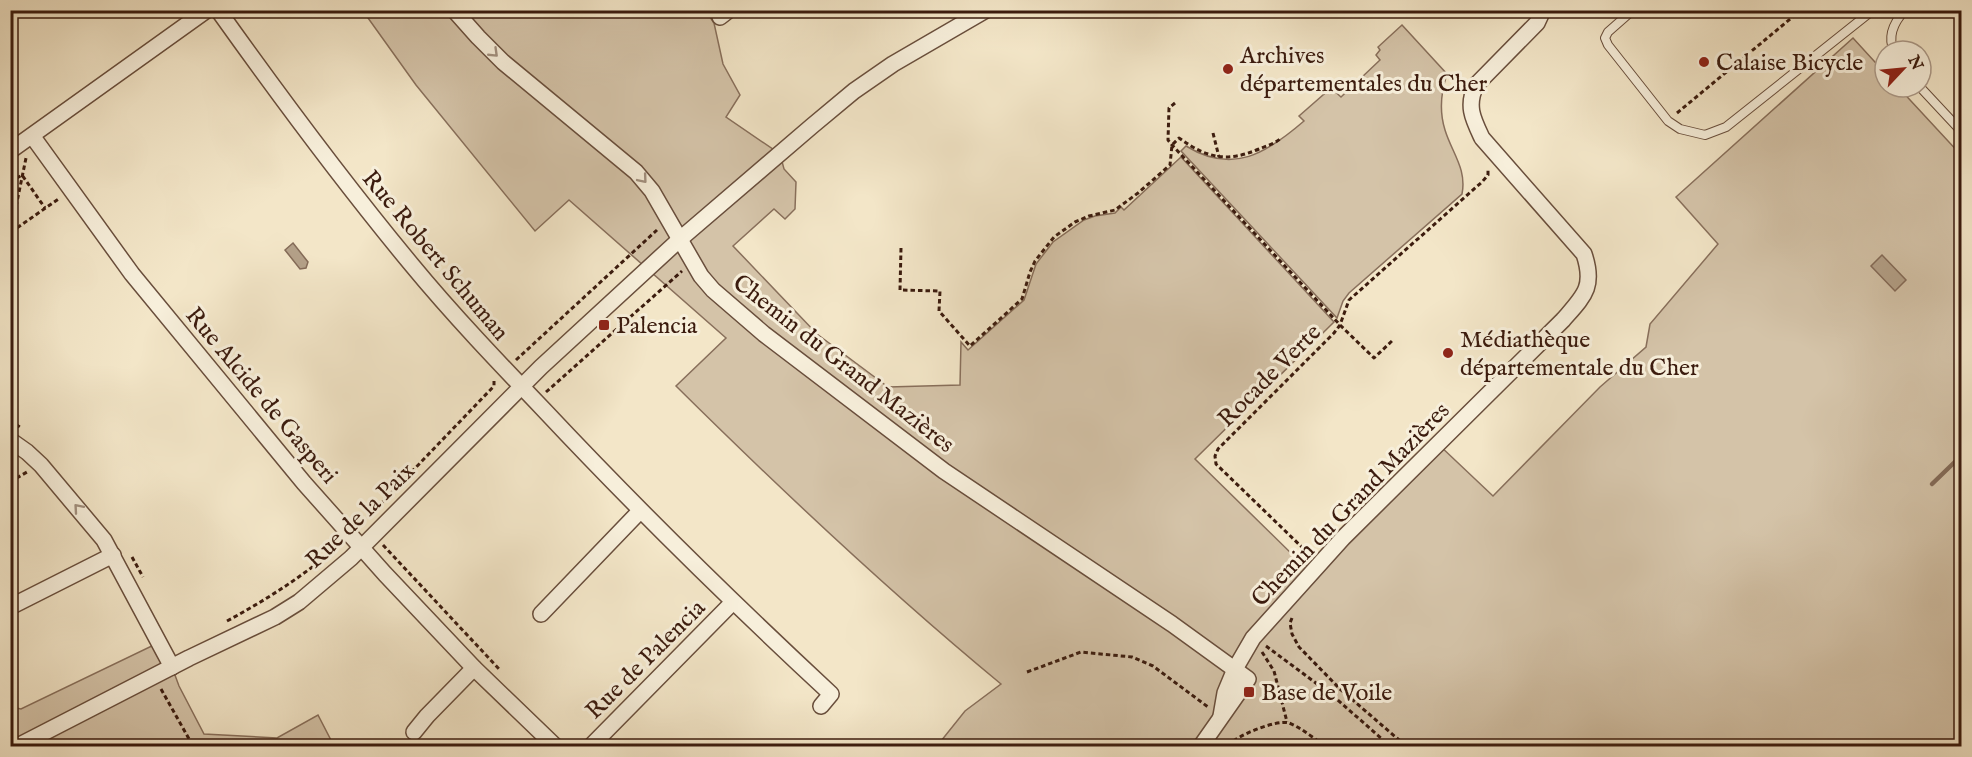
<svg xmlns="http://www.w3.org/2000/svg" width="1972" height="757" viewBox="0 0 1972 757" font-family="'IM FELL English',serif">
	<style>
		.green { fill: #d4c3a8; stroke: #886f5b; stroke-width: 1.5 }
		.water { fill: #b4a189; stroke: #846b58; stroke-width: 1.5 }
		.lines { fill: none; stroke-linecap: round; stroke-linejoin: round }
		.stream { stroke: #846b58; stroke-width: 4.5 }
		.service-casing { stroke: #694e3c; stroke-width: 10 }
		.minor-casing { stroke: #694e3c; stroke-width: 18 }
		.path { stroke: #3b1b0e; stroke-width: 3; stroke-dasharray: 4.5 3; stroke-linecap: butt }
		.service { stroke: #f7efdb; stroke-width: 8 }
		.minor { stroke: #f7efdb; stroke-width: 15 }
		.oneway { stroke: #a2907f }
		.poi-dot { fill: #8f2418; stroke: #f7efdb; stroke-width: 2 }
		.labels { text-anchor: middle; stroke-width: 6; stroke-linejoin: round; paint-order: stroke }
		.poi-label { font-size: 24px; fill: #3b1b0e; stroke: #f7efdb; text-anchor: start }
		.street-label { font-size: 24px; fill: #3b1b0e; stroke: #f7efdb }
	</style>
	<rect width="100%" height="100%" fill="#f3e6c8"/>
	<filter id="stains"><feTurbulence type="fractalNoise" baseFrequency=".00333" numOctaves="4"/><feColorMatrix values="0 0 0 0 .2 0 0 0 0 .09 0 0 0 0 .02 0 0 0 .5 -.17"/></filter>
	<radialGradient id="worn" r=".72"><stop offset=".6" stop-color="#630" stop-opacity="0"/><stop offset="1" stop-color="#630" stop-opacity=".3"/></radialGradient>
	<g class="green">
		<path d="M 363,11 L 706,11 L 714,23 L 723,64 L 740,95 L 726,117 L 780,154 L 784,169 L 796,182 L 795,209 L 785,219 L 774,209 L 733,246 L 817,334 L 888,387 L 960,385 L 961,342 L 968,350 L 1024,300 L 1036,264 L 1053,242 L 1084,220 L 1095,216 L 1115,213 L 1121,207 L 1124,210 L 1181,157 L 1334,322 L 1195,459 L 1300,562 L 1313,569 L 1438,444 L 1493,496 L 1600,387 L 1646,347 L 1650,324 L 1718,244 L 1676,197 L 1853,38 L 1885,73 L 1885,87 L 1898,87 L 1961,155 L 1961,746 L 937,746 L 965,711 L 1001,684 C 887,590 781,490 676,386 L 726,338 L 569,200 L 535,231 L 416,85 Z"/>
		<path d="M 1402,25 L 1447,74 C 1441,92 1439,111 1445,130 C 1452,153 1467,169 1462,194 L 1349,293 L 1343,301 L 1337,318 L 1181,151 L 1186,146 C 1233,175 1267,153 1304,121 L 1299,116 L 1331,88 L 1341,97 L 1380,60 L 1376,55 L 1380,50 L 1378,47 Z"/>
		<polygon points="160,642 172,667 179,686 204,734 277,738 318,715 332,742 367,746 11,746 11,707 21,709"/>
	</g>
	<g class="water">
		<polygon points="293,243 308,262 306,268 300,269 285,250"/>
		<polygon points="1882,255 1906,280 1895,291 1871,266"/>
	</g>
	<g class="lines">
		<polyline class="stream" points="1932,484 1962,455"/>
		<g class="service-casing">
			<g id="service">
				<polyline points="1633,10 1608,32 1605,38 1608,45 1668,121 1680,129 1705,135 1726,127 1873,10"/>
				<path d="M 1894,51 C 1887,36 1895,21 1905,10"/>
				<polyline points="1920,87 1962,132"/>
			</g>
		</g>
		<g class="minor-casing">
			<g id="minor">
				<path d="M 218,10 C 280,97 343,182 411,264 C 453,315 499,363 545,411 C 637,509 732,602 831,694 L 821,706"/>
				<polyline points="454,10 478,37 503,62 636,172 652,191 701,276 713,290 764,334 944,471 1172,624 1248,679 1201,746"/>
				<polyline points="720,17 729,10"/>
				<polyline points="33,137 132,274 304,483 385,574 474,668 555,746"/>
				<polyline points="10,151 207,10"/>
				<polyline points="10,440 27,452 41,465 104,540 172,667"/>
				<polyline points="10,607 113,555"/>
				<polyline points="541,614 640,511"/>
				<path d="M 1221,716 L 1225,693 L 1235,669 L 1253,638 L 1343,538 L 1563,320 C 1584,296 1595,287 1584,254 L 1482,138 C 1473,119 1466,106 1476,85 L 1537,23 L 1543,10"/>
				<polyline points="414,732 427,716 474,668"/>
				<polyline points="18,746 189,658 275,617 299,602 351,558 541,367 679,240 812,126 854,91 893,64 986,10"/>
				<polyline points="591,746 732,603"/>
			</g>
		</g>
		<g class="path">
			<polyline points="1175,103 1169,108 1168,140 1172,145 1340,325 1374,358 1393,340"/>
			<polyline points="1677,113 1801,10"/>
			<polyline points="1213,133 1219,157"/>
			<polyline points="10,182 22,175 45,208"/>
			<polyline points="11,232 60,198"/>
			<polyline points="10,236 26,158"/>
			<path d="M 901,248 L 900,290 L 940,291 L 939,311 L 970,346 L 1022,299 L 1030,272 L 1035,261 L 1054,237 L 1075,222 L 1089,216 L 1115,210 L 1138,193 L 1170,165 L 1172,145 L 1179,138 C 1207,158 1226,163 1259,149 C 1266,146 1274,144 1280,139"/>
			<polyline points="516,360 657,230"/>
			<polyline points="546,392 682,271"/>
			<polyline points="10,420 21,428"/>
			<polyline points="10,482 27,472"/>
			<polyline points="375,510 494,386 494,381"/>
			<polyline points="383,545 499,669"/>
			<polyline points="1309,554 1216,464 1215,456 1218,449 1334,333 1340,325 1349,300 1482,182 1488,175 1488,169"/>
			<polyline points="132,557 143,577"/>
			<polyline points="1292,618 1290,623 1292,634 1299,647 1340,689 1406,746"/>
			<path d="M 227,621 C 268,599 306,574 341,544"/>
			<polyline points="1266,646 1332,695 1390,746"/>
			<polyline points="1262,652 1274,671 1287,722"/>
			<polyline points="1027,672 1081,652 1132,657 1153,666 1208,707"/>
			<polyline points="161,689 193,746"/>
			<path d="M 1228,746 C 1235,736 1277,719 1289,723 C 1302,728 1314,739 1326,746"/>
		</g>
		<use href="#service" class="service"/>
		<use href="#minor" class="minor"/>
	</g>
	<defs><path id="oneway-chevron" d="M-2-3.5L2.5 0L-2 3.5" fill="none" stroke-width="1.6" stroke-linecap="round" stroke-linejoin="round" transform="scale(1.5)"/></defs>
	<g class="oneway">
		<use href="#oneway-chevron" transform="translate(494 53) rotate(44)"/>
		<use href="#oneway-chevron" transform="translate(643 179) rotate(50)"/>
		<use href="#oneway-chevron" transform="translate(78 508) rotate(-131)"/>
	</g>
	<g class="poi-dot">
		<circle cx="1704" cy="62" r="6"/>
		<circle cx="1228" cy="69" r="6"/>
		<rect x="598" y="319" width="12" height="12" rx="3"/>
		<circle cx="1448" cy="353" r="6"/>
		<rect x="1243" y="686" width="12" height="12" rx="3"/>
	</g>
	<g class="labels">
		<g class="poi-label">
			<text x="1240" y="63">Archives<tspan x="1240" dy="28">départementales du Cher</tspan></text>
			<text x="1716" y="70">Calaise Bicycle</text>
			<text x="616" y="333">Palencia</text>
			<text x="1460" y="347">Médiathèque<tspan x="1460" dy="28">départementale du Cher</tspan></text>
			<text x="1261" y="700">Base de Voile</text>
		</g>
		<g class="street-label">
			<text transform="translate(436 255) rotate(50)" y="8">Rue Robert Schuman</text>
			<text transform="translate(844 363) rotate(38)" y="8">Chemin du Grand Mazières</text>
			<text transform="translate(1269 375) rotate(-45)" y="8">Rocade Verte</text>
			<text transform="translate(262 395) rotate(50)" y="8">Rue Alcide de Gasperi</text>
			<text transform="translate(1350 504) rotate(-46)" y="8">Chemin du Grand Mazières</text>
			<text transform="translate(360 515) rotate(-44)" y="8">Rue de la Paix</text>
			<text transform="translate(645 659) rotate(-45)" y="8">Rue de Palencia</text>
		</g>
	</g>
	<rect width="1972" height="757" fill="none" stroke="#f3e6c8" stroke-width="36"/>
	<rect x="12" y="12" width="1948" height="733" fill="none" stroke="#3b1b0e" stroke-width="3"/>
	<rect x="18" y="18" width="1936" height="721" fill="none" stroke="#3b1b0e" stroke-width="1.5"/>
	<g transform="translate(1903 69) rotate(64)"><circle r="28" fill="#f7efdb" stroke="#ac9a89" stroke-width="1.5"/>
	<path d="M0-4.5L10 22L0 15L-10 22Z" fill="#8f2418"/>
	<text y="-9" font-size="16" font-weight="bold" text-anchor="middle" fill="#3b1b0e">N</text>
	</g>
	<rect width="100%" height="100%" filter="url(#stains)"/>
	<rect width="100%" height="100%" fill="url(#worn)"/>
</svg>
